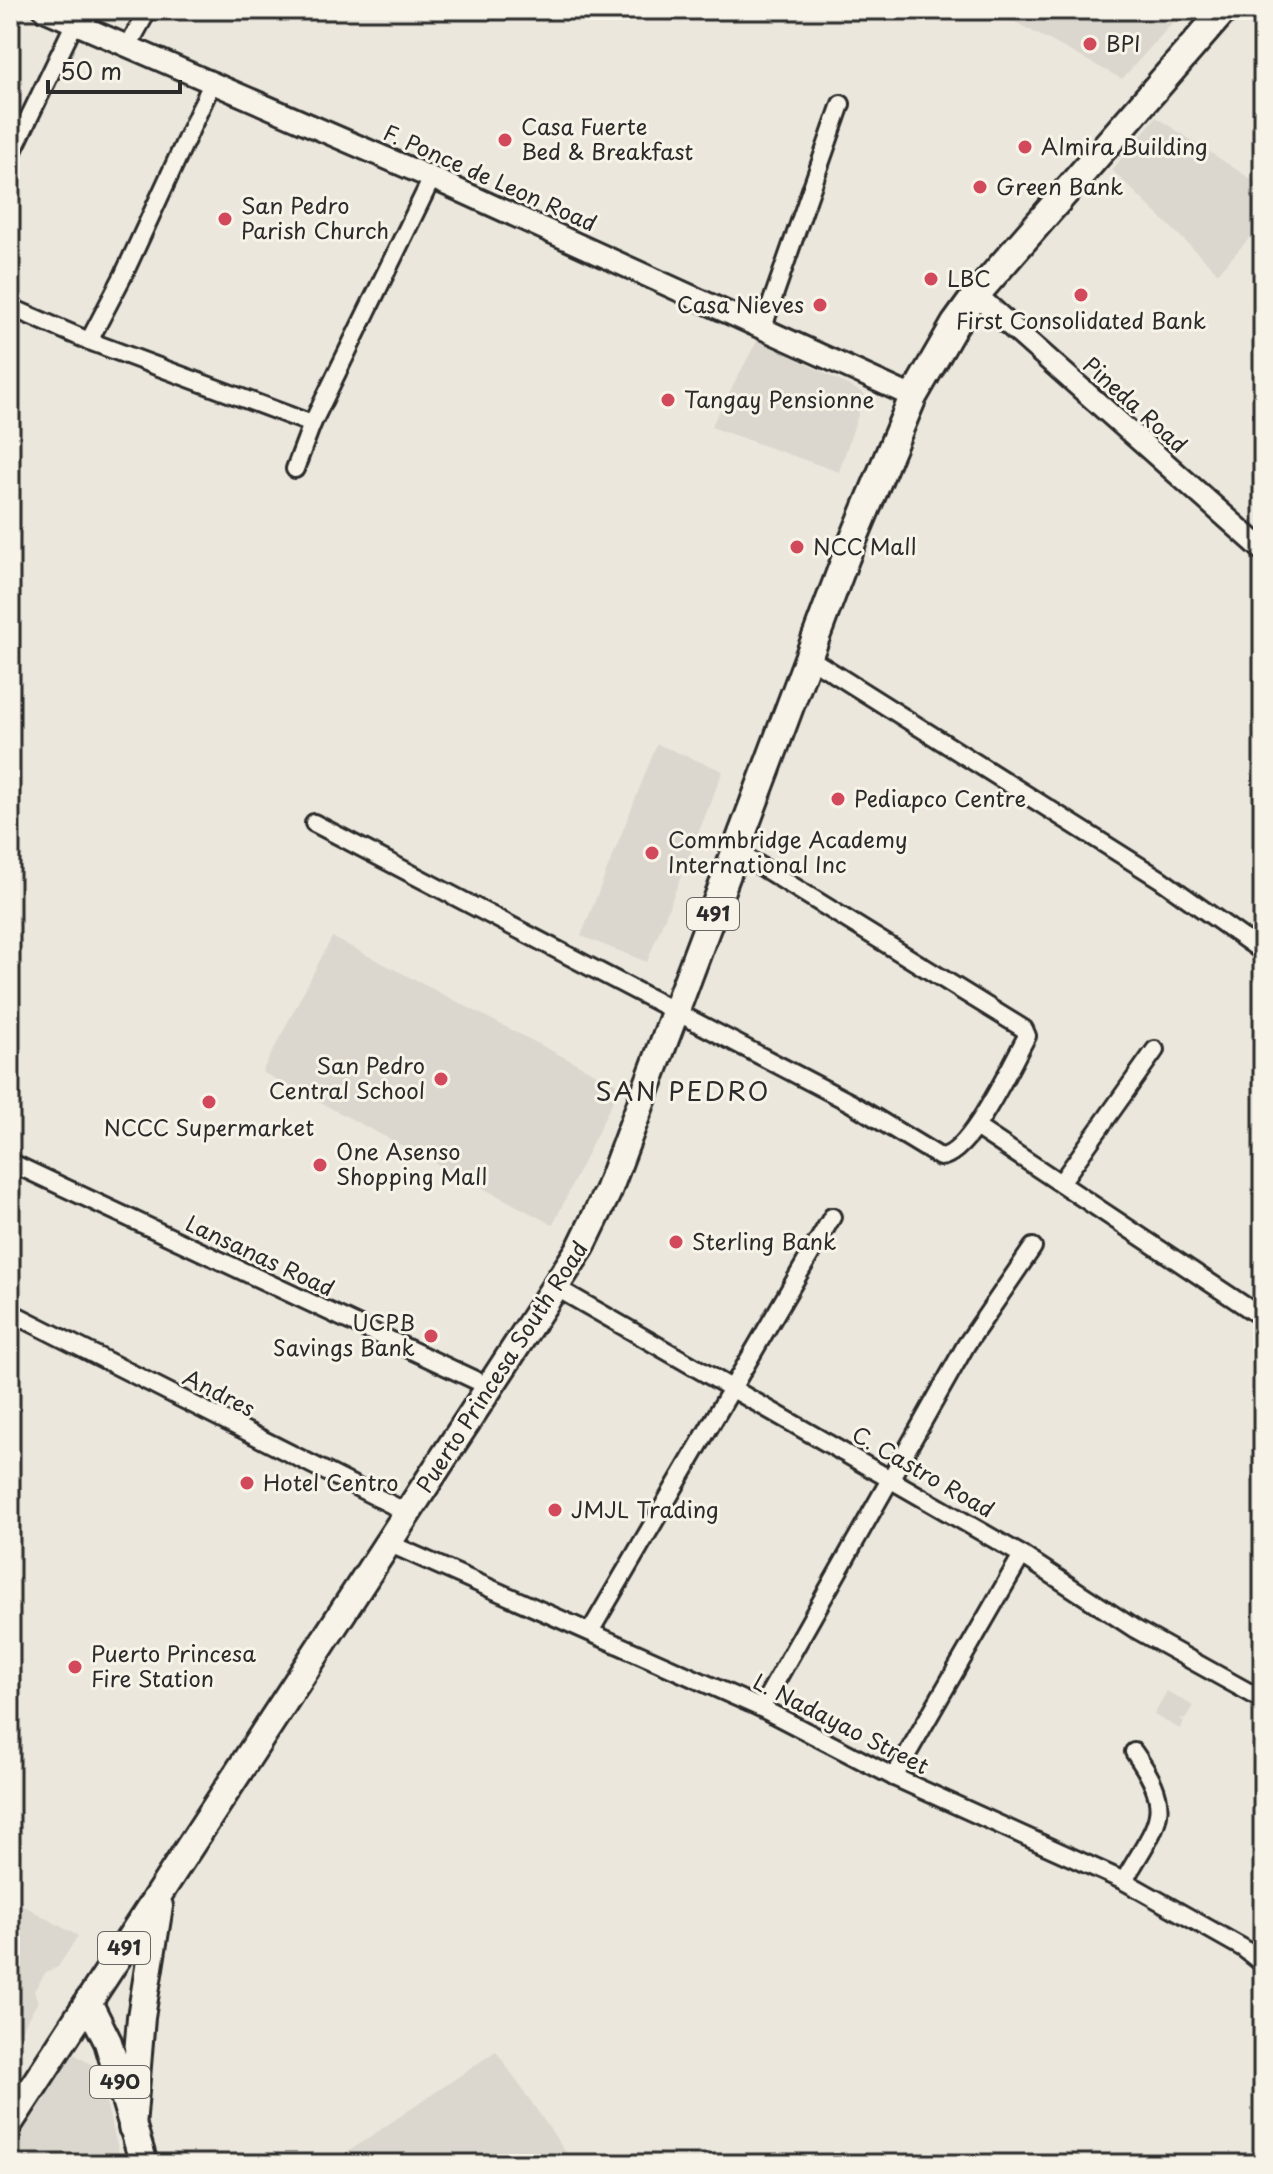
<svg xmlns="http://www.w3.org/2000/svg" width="1273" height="2174" viewBox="0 0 1273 2174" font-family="'Playpen Sans',sans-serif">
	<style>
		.built { fill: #dbd7ce }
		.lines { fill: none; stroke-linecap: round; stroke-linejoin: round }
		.minor-casing { stroke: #2b2b2b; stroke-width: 22 }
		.tertiary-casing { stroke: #2b2b2b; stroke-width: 26 }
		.primary-casing { stroke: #2b2b2b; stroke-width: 32 }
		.minor { stroke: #f7f3e8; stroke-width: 16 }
		.tertiary { stroke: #f7f3e8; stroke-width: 20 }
		.primary { stroke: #f7f3e8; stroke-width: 26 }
		.poi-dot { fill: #d1495b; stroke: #f7f3e8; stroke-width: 3 }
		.labels { text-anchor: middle; stroke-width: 6; stroke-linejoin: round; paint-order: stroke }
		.shield { fill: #f7f3e8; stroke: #686764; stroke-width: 2 }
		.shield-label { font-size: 20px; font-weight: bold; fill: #2b2b2b }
		.poi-label { font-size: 22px; fill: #2b2b2b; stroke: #f7f3e8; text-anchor: start }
		.street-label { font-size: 22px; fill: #2b2b2b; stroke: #f7f3e8 }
		.quarter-label { font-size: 26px; letter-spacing: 2px; fill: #2b2b2b; stroke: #f7f3e8 }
	</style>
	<rect width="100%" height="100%" fill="#ebe7dd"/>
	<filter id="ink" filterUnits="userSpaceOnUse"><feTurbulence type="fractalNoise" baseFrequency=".0125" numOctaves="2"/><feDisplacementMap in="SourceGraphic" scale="16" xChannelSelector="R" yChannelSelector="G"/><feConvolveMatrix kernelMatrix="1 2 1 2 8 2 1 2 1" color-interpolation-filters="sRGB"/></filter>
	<g filter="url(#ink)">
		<g class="built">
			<polygon points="1004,10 1184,10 1122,79 1002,15"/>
			<polygon points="1156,117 1263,187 1263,223 1218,273 1112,170"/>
			<polygon points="758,339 865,394 839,472 711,427"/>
			<polygon points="657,744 723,771 647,962 581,936"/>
			<polygon points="332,937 620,1086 553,1225 262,1072"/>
			<polygon points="1167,1691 1193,1706 1185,1719 1180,1718 1184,1722 1180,1729 1154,1715"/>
			<polygon points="10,1898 78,1936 58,1967 46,1972 34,1991 38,2002 10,2047"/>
			<polygon points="496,2051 574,2164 330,2164"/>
			<polygon points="71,2052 97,2068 122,2164 10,2164 10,2150"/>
		</g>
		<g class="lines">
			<g class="minor-casing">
				<g id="minor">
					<polyline points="128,46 148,10"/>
					<polyline points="10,157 81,10"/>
					<polyline points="10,307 89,341 312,424"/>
					<polyline points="763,327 841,104"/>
					<polyline points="89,341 123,276 213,81"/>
					<polyline points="295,469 312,424 432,178"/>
					<polyline points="808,657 1160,879 1263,952"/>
					<path d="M 314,823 L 851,1103 L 940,1157 C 970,1156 1012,1062 1027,1036 L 1024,1029 L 736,851"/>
					<polyline points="976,1127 1254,1312"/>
					<polyline points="10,1162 492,1388"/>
					<polyline points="1062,1181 1155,1050"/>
					<polyline points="557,1288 1022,1555 1135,1629 1263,1700"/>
					<polyline points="10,1312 408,1513"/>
					<polyline points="388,1543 761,1708 894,1777 1124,1881 1243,1948 1263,1964"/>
					<polyline points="591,1630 832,1217"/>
					<polyline points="761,1708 966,1345 1033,1247"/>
					<polyline points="894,1777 1022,1555"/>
					<path d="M 1124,1881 C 1157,1822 1177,1813 1134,1752"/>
				</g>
			</g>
			<g class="tertiary-casing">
				<g id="tertiary">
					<polyline points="44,10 432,178 913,397"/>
					<polyline points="976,295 1263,550"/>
				</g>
			</g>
			<g class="primary-casing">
				<g id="primary">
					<polyline points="88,2002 108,2042 144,2164"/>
					<polyline points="10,2122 581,1247 608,1191 846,557 913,397 955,324 976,295 1224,10"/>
					<polyline points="132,2127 141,2017 159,1906"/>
				</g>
			</g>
			<use href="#minor" class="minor"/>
			<use href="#tertiary" class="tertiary"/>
			<use href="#primary" class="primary"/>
		</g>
	</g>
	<g class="poi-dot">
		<circle cx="1090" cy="44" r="8"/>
		<circle cx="505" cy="140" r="8"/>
		<circle cx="1025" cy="147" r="8"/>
		<circle cx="980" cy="187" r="8"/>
		<circle cx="225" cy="219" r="8"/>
		<circle cx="931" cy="279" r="8"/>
		<circle cx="1081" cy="295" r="8"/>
		<circle cx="820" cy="305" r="8"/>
		<circle cx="668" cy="400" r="8"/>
		<circle cx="797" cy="547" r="8"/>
		<circle cx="838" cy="799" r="8"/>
		<circle cx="652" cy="853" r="8"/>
		<circle cx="441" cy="1079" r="8"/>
		<circle cx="209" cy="1102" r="8"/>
		<circle cx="320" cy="1165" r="8"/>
		<circle cx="676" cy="1242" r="8"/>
		<circle cx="431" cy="1336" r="8"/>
		<circle cx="247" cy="1483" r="8"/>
		<circle cx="555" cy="1510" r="8"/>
		<circle cx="75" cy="1667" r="8"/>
	</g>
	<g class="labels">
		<g class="shield">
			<rect x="687" y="898" width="52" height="32" rx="6"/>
			<rect x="98" y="1932" width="52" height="32" rx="6"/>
			<rect x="90" y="2066" width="60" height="32" rx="6"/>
		</g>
		<g class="shield-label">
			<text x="713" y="921">491</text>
			<text x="124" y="1955">491</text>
			<text x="120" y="2089">490</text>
		</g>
		<g class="poi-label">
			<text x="1106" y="52">BPI</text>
			<text x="521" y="135">Casa Fuerte<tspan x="521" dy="25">Bed &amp; Breakfast</tspan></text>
			<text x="1041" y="155">Almira Building</text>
			<text x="996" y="195">Green Bank</text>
			<text x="241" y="214">San Pedro<tspan x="241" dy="25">Parish Church</tspan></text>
			<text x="947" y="287">LBC</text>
			<text x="804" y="313" text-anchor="end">Casa Nieves</text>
			<text x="1081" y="329" text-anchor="middle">First Consolidated Bank</text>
			<text x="684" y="408">Tangay Pensionne</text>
			<text x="813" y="555">NCC Mall</text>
			<text x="854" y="807">Pediapco Centre</text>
			<text x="668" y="848">Commbridge Academy<tspan x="668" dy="25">International Inc</tspan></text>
			<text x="425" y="1074" text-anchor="end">San Pedro<tspan x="425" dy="25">Central School</tspan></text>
			<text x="209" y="1136" text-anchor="middle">NCCC Supermarket</text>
			<text x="336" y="1160">One Asenso<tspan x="336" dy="25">Shopping Mall</tspan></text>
			<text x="692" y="1250">Sterling Bank</text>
			<text x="415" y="1331" text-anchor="end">UCPB<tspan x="415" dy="25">Savings Bank</tspan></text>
			<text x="263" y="1491">Hotel Centro</text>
			<text x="571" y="1518">JMJL Trading</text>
			<text x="91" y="1662">Puerto Princesa<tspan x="91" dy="25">Fire Station</tspan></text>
		</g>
		<g class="street-label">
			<text transform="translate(490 178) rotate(24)" y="8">F. Ponce de Leon Road</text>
			<text transform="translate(1135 405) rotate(42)" y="8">Pineda Road</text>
			<text transform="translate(260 1256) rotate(25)" y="8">Lansanas Road</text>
			<text transform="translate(502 1367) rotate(-57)" y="8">Puerto Princesa South Road</text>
			<text transform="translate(219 1393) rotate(27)" y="8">Andres</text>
			<text transform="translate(923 1472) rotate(30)" y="8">C. Castro Road</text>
			<text transform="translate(841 1724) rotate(27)" y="8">L. Nadayao Street</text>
		</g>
		<g class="quarter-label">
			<text x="683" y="1101">SAN PEDRO</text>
		</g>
	</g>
	<rect width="1273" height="2174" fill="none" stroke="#f7f3e8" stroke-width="40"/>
	<rect x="20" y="20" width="1233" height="2134" fill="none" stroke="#2b2b2b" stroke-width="3" filter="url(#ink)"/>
	<path d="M48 80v12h132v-12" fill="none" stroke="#2b2b2b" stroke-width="4"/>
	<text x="60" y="80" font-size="24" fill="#2b2b2b" stroke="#f7f3e8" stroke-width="6" paint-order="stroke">50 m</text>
</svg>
